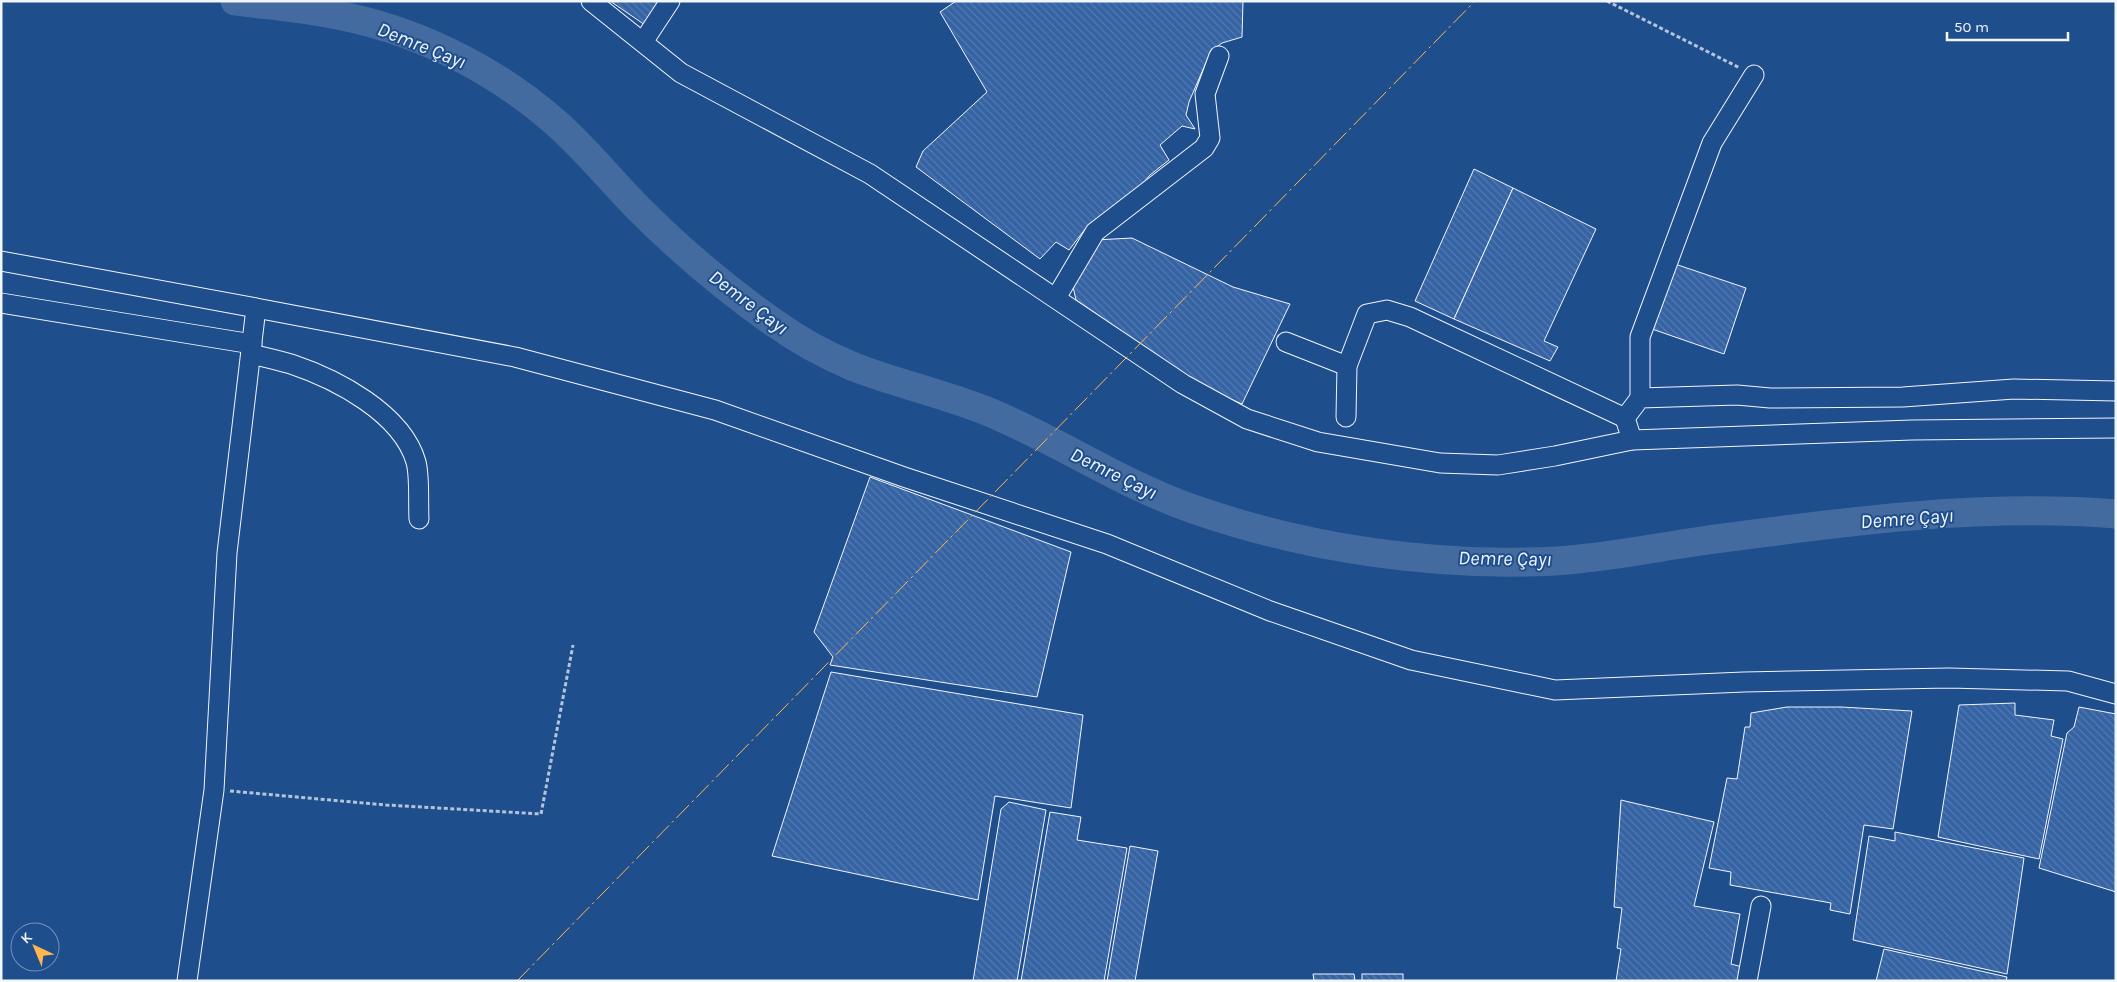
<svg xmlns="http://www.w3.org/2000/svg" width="2117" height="982" viewBox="0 0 2117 982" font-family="Karla,sans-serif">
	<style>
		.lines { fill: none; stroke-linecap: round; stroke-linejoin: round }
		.river { stroke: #446ba0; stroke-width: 29 }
		.building { fill: url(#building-back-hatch); stroke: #f2f6ff }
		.minor-casing { stroke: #f2f6ff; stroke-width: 21 }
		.path { stroke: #b3c4dc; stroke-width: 3; stroke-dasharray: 4 2.5; stroke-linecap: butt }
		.minor { stroke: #1f4e8c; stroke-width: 19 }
		.power { stroke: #ffb74d; stroke-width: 1; stroke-dasharray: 18 4 2.5 4; stroke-linecap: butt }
		.labels { text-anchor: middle; stroke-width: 4; stroke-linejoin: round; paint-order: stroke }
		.water-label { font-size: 20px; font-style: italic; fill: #f2f6ff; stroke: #1f4e8c }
	</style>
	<defs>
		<pattern id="building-back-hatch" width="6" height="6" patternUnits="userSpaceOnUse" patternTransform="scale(1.25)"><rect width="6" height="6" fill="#3563a3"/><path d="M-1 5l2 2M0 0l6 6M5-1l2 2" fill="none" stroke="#537ab1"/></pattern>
	</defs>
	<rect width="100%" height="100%" fill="#1f4e8c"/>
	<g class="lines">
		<path class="river" d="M 235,1 C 265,5 296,7 326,13 C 410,27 491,66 555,122 C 586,149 611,181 640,210 C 681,251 726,289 773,322 C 798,340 825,355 854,367 C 898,384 945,394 989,412 C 1059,441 1121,484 1193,509 C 1308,549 1434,567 1556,561 C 1607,558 1657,547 1708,540 C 1842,522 1980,503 2116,514"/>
	</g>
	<g class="building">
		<polygon points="610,1 661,1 645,25"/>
		<polygon points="956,1 1243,1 1242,37 1222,43 1211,51 1189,102 1186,115 1195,129 1182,126 1160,145 1169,160 1150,175 1144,182 1144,188 1086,228 1069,250 1056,242 1040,259 916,167 923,151 987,92 940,12"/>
		<polygon points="1474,169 1513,188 1454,319 1415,301"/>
		<polygon points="1513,188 1596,229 1544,341 1558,347 1550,361 1454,319"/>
		<polygon points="1132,238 1233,287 1290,304 1242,404 1207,389 1076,300 1072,282 1095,240"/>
		<polygon points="1675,264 1746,288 1724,354 1652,329"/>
		<polygon points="870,477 1071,552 1037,697 830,665 833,657 814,632"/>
		<polygon points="831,672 1083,715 1071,808 995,796 978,900 772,856"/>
		<polygon points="2015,703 2015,715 2054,720 2051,736 2063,739 2039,859 1938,837 1959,705"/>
		<polygon points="1787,707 1841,707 1912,711 1893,829 1864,825 1850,914 1830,910 1831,903 1730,885 1731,872 1709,868 1727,778 1737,779 1745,727 1750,727 1751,713"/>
		<polygon points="2079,707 2116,714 2116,892 2039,868 2067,733 2074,727"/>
		<polygon points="1621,800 1714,822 1694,906 1740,914 1731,964 1746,968 1743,981 1616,981 1621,949 1617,948 1622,908 1614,907"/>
		<polygon points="1009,802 1046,810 1017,981 973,981 1001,809"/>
		<polygon points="1050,812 1081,817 1077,840 1127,848 1104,981 1021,981"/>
		<polygon points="1895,832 2024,858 2007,974 1853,940 1869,836 1895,841"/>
		<polygon points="1130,846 1158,851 1135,981 1107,981"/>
		<polygon points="1884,949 2007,977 2006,981 1876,981"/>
		<polygon points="1313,974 1354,974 1355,981 1314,981"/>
		<rect x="1362" y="974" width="41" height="7"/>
	</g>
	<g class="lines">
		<g class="minor-casing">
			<g id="minor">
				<polyline points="591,1 681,73 870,174 1183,384 1247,419 1318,442 1440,463 1498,465 1555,456 1632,440 1912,430 2116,428"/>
				<polyline points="643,42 670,1"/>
				<polyline points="1,261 256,308 227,553 214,790 187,981"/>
				<polyline points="1056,298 1095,232 1204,148 1210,138 1205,94 1219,56"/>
				<polyline points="1,303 252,344"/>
				<polyline points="256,308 515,357 715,410 904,477 1107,544 1270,611 1411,660 1555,690 1744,682 1949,678 2068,681 2116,694"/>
				<polyline points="1286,342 1347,366"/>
				<path d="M 251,354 C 264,357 278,360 291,364 C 336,379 402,413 416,462 C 420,477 418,502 419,519"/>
				<polyline points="1640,398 1640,337 1712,143 1754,75"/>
				<polyline points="1346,417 1347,366 1367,314 1387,310 1410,317 1625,418"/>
				<polyline points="1632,440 1625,418 1640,398 1737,395 1770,398 1903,397 2014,389 2116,391"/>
				<polyline points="1747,981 1761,906"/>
			</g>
		</g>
		<g class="path">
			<polyline points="1607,1 1740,68"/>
			<polyline points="230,791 386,805 541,814 573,645"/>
		</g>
		<use href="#minor" class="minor"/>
		<polyline class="power" points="517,981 1475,1"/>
	</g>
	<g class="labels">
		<g class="water-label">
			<text transform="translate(422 45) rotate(22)" y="7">Demre Çayı</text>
			<text transform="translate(749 302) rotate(37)" y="7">Demre Çayı</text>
			<text transform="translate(1114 473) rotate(26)" y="7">Demre Çayı</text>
			<text transform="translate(1907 518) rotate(-4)" y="7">Demre Çayı</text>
			<text transform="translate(1505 558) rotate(1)" y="7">Demre Çayı</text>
		</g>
	</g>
	<rect width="2117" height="982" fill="none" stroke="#f2f6ff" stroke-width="5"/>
	<g transform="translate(35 947) rotate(316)"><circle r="24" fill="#1f4e8c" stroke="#7391ba"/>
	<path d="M0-4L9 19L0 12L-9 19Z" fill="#ffb74d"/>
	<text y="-8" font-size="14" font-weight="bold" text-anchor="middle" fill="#f2f6ff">K</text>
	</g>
	<path d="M1947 32v8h121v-8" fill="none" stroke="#f2f6ff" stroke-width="2.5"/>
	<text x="1954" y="32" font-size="15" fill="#f2f6ff" stroke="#1f4e8c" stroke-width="4" paint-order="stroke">50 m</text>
</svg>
